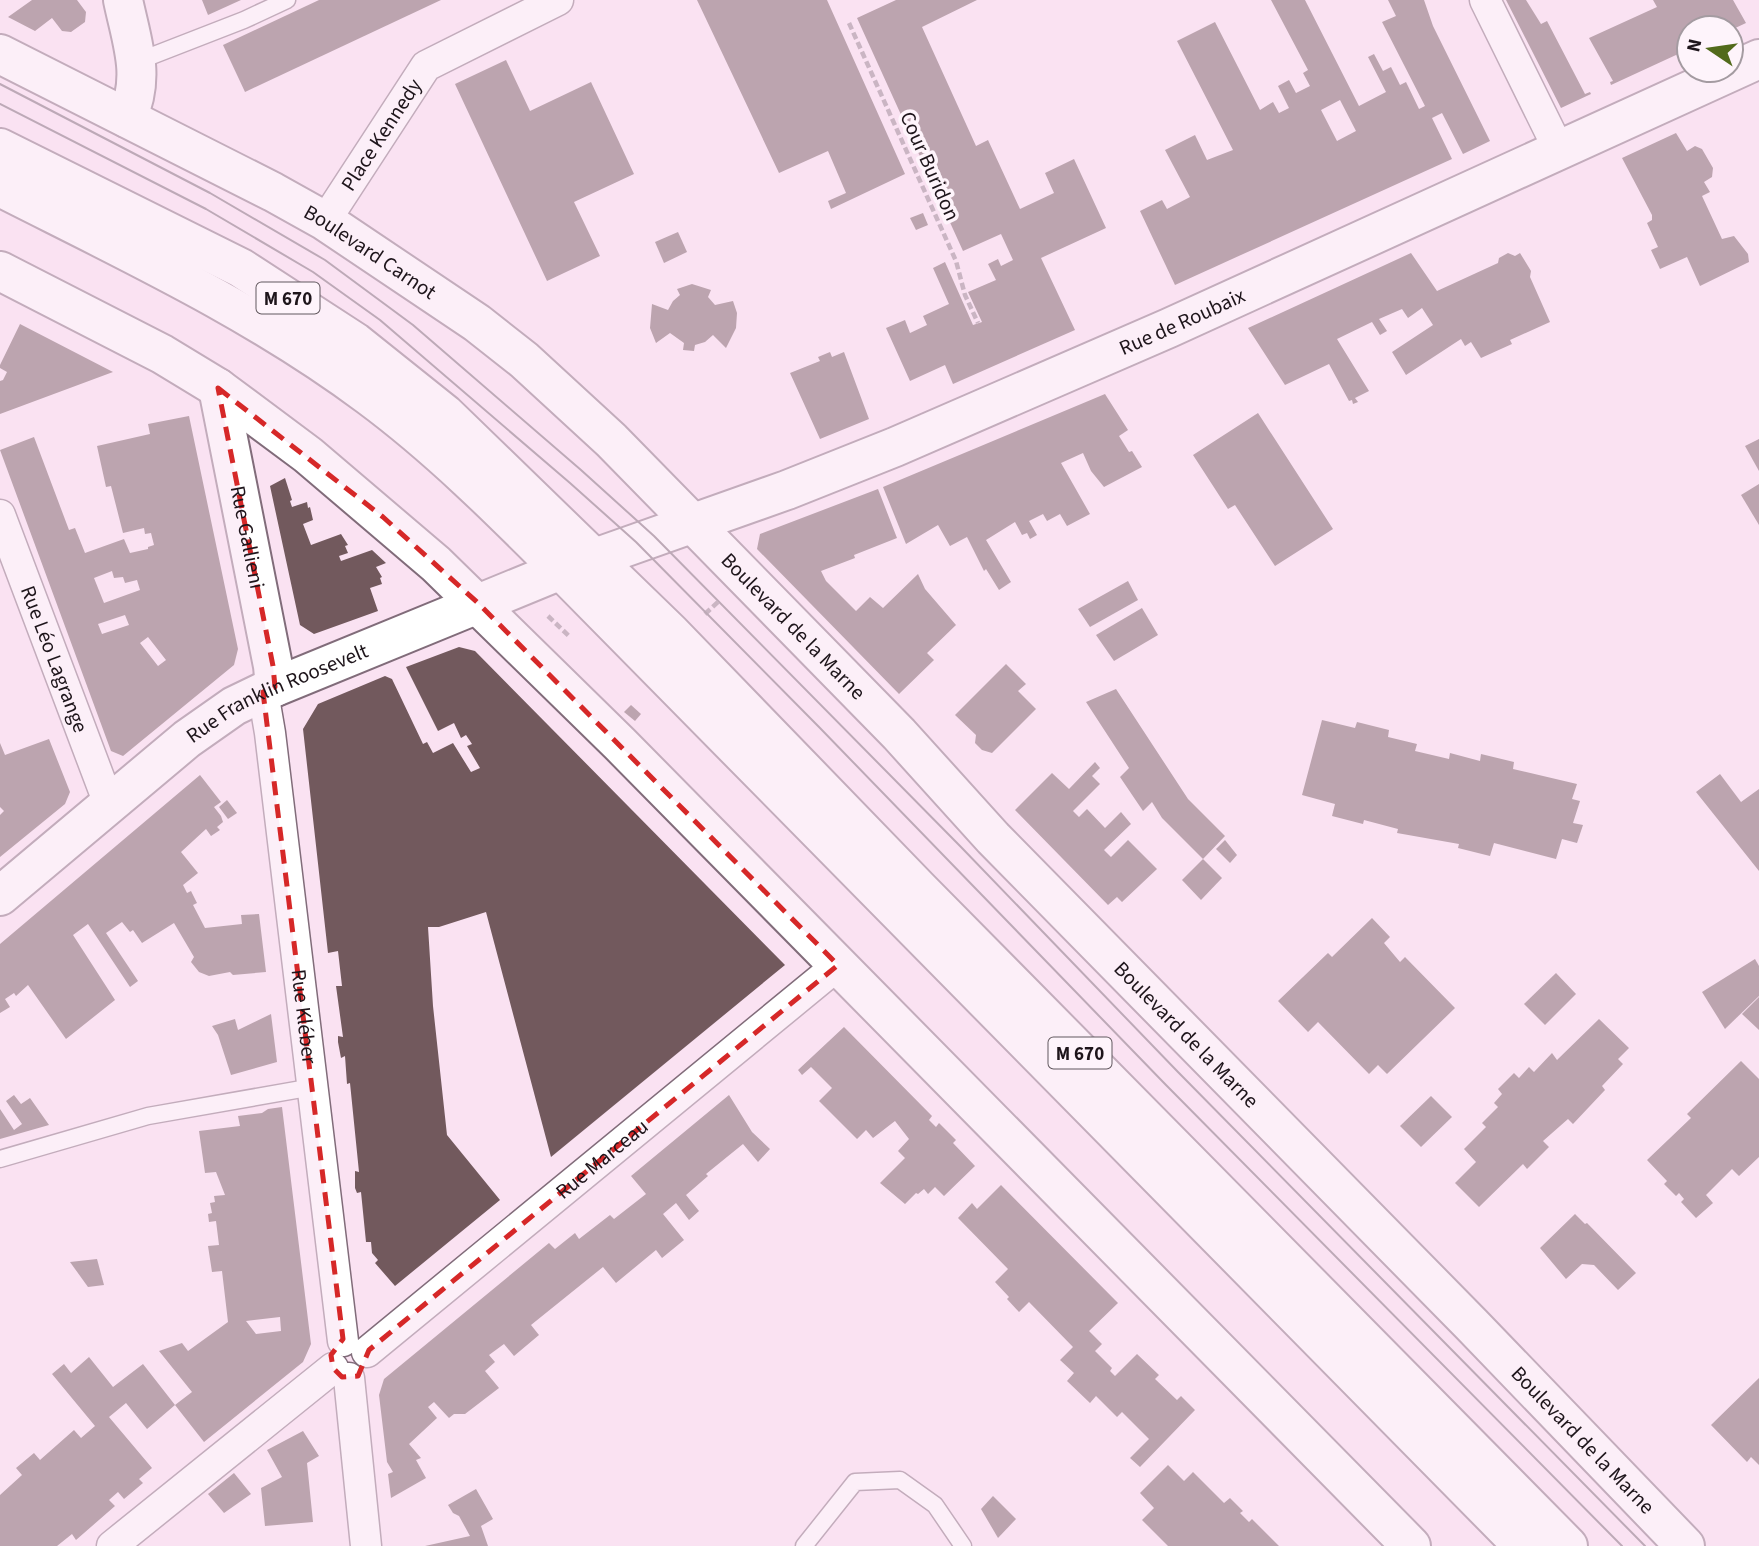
<svg xmlns="http://www.w3.org/2000/svg" width="1759" height="1546" viewBox="0 0 1759 1546" font-family="'Source Sans 3',sans-serif">
	<style>
		.building { fill: #72595d; fill-rule: evenodd }
		.lines { fill: none; stroke-linecap: round; stroke-linejoin: round }
		.lane-casing { stroke: #816c7a; stroke-width: 19 }
		.street-casing { stroke: #816c7a; stroke-width: 33 }
		.secondary-casing { stroke: #816c7a; stroke-width: 42 }
		.primary-casing { stroke: #816c7a; stroke-width: 42 }
		.path { stroke: #907f8a; stroke-width: 4.5; stroke-dasharray: 7 3.5; stroke-linecap: butt }
		.lane { stroke: #fff; stroke-width: 16 }
		.street { stroke: #fff; stroke-width: 30 }
		.secondary { stroke: #fff; stroke-width: 38 }
		.primary { stroke: #fff; stroke-width: 38 }
		.tram { stroke: #74656f; stroke-width: 2 }
		.marked { fill: none; stroke: #d62828; stroke-width: 5; stroke-dasharray: 14 9; stroke-linejoin: round }
		.labels { text-anchor: middle; stroke-width: 7; stroke-linejoin: round; paint-order: stroke }
		.shield { fill: #fef4fb; stroke: #61585e; stroke-width: 2 }
		.shield-label { font-size: 19px; font-weight: bold; fill: #1e151b }
		.street-label { font-size: 21px; fill: #1e151b; stroke: #fef4fb }
	</style>
	<rect width="100%" height="100%" fill="#fae2f2"/>
	<g class="building">
		<polygon points="32,0 77,0 86,12 85,22 71,32 62,31 52,18 35,31 8,17"/>
		<polygon points="202,0 241,0 208,15"/>
		<polygon points="319,0 441,0 245,92 223,45"/>
		<polygon points="697,0 827,0 905,174 831,209 828,201 846,193 828,151 779,173"/>
		<polygon points="896,0 977,0 922,27 976,146 988,140 1020,209 1054,193 1045,173 1074,159 1106,228 1041,258 1075,330 953,384 945,365 910,381 886,328 905,320 910,333 927,325 923,316 949,304 933,268 945,262 973,325 982,322 968,292 996,280 988,264 998,259 1001,266 1013,260 1001,234 963,251 857,18"/>
		<path d="M 1271,0 L 1305,0 L 1359,106 L 1386,92 L 1368,57 L 1374,54 L 1383,71 L 1391,67 L 1400,85 L 1406,82 L 1419,109 L 1425,106 L 1382,22 L 1396,16 L 1388,0 L 1424,0 L 1433,26 L 1490,141 L 1463,154 L 1442,113 L 1432,118 L 1452,159 L 1175,285 L 1140,211 L 1162,200 L 1167,209 L 1190,197 L 1165,150 L 1195,135 L 1207,160 L 1233,150 L 1177,41 L 1215,22 L 1260,110 L 1273,102 L 1279,113 L 1289,108 L 1278,86 L 1289,80 L 1296,93 L 1310,86 L 1303,73 L 1308,70 ZM 1340,100 L 1356,131 L 1337,141 L 1321,110 Z"/>
		<polygon points="1506,0 1526,0 1541,24 1547,21 1585,94 1590,92 1591,94 1561,108"/>
		<polygon points="1653,0 1733,0 1746,23 1731,30 1731,28 1689,28 1689,49 1611,85 1610,82 1613,81 1589,38 1657,7"/>
		<polygon points="506,60 530,111 591,82 634,174 574,202 600,256 547,281 455,84"/>
		<polygon points="1676,133 1687,151 1695,146 1702,149 1713,168 1712,177 1704,182 1710,192 1702,196 1722,239 1734,236 1748,254 1749,262 1700,286 1687,257 1660,269 1651,250 1658,247 1647,223 1652,220 1652,215 1622,158"/>
		<polygon points="923,213 928,225 916,230 910,218"/>
		<polygon points="678,232 687,252 664,263 655,242"/>
		<polygon points="1411,253 1437,291 1498,263 1499,258 1508,253 1515,256 1520,253 1531,271 1530,277 1550,322 1510,340 1512,344 1481,358 1471,342 1465,346 1461,339 1406,375 1392,352 1433,325 1422,308 1408,318 1402,309 1379,319 1387,331 1380,335 1372,322 1337,339 1369,391 1355,398 1358,402 1353,404 1352,400 1349,401 1329,364 1285,385 1248,328"/>
		<polygon points="692,284 711,290 708,297 715,305 733,301 737,313 736,328 726,348 713,335 705,342 695,345 694,351 683,350 684,343 670,333 656,343 650,328 652,304 668,310 673,301 680,295 677,289"/>
		<polygon points="20,324 113,372 0,414 0,381 3,380 7,372 0,368 0,365"/>
		<polygon points="830,352 832,357 844,352 869,419 820,439 790,373 820,361 818,357"/>
		<polygon points="1105,394 1128,430 1119,436 1129,452 1132,451 1142,467 1104,487 1091,471 1083,453 1061,463 1090,514 1067,526 1060,514 1047,521 1043,514 1029,521 1037,535 1030,539 1027,533 1022,535 1015,522 986,540 1011,582 999,590 986,569 984,571 967,537 950,546 938,525 906,544 883,487"/>
		<polygon points="1258,413 1333,529 1275,566 1235,505 1228,509 1193,455"/>
		<path d="M 189,416 L 238,649 L 234,665 L 123,756 L 111,751 L 0,450 L 34,437 L 69,530 L 75,528 L 85,553 L 124,539 L 130,553 L 148,549 L 148,547 L 154,545 L 151,533 L 145,534 L 144,528 L 123,533 L 111,486 L 106,487 L 97,446 L 150,434 L 148,424 ZM 112,571 L 114,578 L 123,577 L 125,583 L 137,580 L 140,590 L 104,603 L 94,578 ZM 125,615 L 129,625 L 102,634 L 98,624 ZM 148,637 L 166,660 L 158,666 L 140,643 Z"/>
		<polygon points="1759,439 1759,471 1745,446"/>
		<polygon points="285,478 292,500 290,501 292,507 307,502 308,508 310,507 313,520 303,524 311,545 341,534 348,545 345,546 348,553 339,556 341,561 372,550 386,563 376,567 382,577 380,578 382,584 370,588 378,611 314,634 300,625 270,486"/>
		<polygon points="1759,484 1759,525 1741,495"/>
		<polygon points="878,489 897,538 854,555 855,558 821,571 826,581 856,611 870,597 883,608 918,574 925,589 956,625 927,653 934,660 899,694 757,549 760,534"/>
		<polygon points="1128,581 1138,600 1090,627 1078,609"/>
		<polygon points="1142,608 1158,635 1114,661 1096,635"/>
		<polygon points="459,647 475,651 785,965 551,1157 486,912 439,927 428,927 433,1006 447,1135 500,1200 395,1286 375,1263 378,1260 372,1253 371,1242 366,1242 361,1192 357,1193 355,1188 355,1171 359,1172 350,1083 347,1084 345,1056 341,1058 338,1042 338,1036 343,1037 336,986 342,986 338,951 328,953 303,729 318,704 385,676 392,679 423,744 427,742 433,753 453,743 471,772 480,768 467,746 472,744 466,735 461,738 454,723 438,731 406,667"/>
		<polygon points="1006,664 1026,684 1018,691 1036,709 992,753 982,750 975,743 976,735 955,715"/>
		<polygon points="1116,689 1188,799 1225,836 1203,859 1162,818 1152,802 1143,811 1120,777 1129,768 1086,702"/>
		<polygon points="631,705 641,714 635,721 624,712"/>
		<polygon points="1322,720 1355,728 1357,722 1389,730 1388,737 1417,744 1415,751 1449,759 1450,753 1480,761 1481,754 1514,762 1513,769 1577,784 1572,799 1580,801 1573,823 1583,825 1577,843 1562,839 1556,859 1494,843 1490,856 1458,848 1459,844 1397,833 1398,829 1364,820 1363,824 1332,816 1335,804 1302,795"/>
		<polygon points="49,739 70,792 65,804 0,857 0,815 4,811 0,807 0,743 5,755"/>
		<polygon points="1095,762 1100,768 1092,776 1100,784 1073,811 1079,817 1087,809 1105,828 1121,812 1131,824 1104,850 1111,857 1128,840 1157,869 1122,902 1117,897 1108,905 1015,810 1052,773 1069,789"/>
		<polygon points="1720,774 1741,802 1759,789 1759,871 1696,792"/>
		<polygon points="200,775 221,802 214,807 221,816 223,822 217,827 220,830 211,836 206,829 181,852 198,873 183,885 187,893 191,891 197,903 193,905 205,928 242,924 241,915 259,914 266,972 233,975 230,972 209,976 199,972 191,962 194,957 174,923 142,943 133,930 130,932 122,922 106,933 138,981 130,987 88,924 73,935 115,1000 66,1039 28,985 16,996 14,993 5,999 10,1007 0,1013 0,944"/>
		<polygon points="227,800 237,813 228,819 219,807"/>
		<polygon points="1225,840 1237,855 1230,863 1216,849"/>
		<polygon points="1203,859 1222,878 1201,900 1182,880"/>
		<polygon points="1372,918 1390,937 1384,943 1400,962 1405,957 1455,1008 1387,1074 1378,1065 1369,1074 1318,1022 1308,1032 1278,1001 1328,953 1332,957"/>
		<polygon points="1755,959 1759,966 1759,996 1725,1029 1702,992"/>
		<polygon points="1556,973 1576,994 1545,1025 1524,1004"/>
		<polygon points="1759,997 1759,1030 1742,1014"/>
		<polygon points="271,1014 277,1062 231,1075 218,1035 212,1026 235,1019 238,1030"/>
		<polygon points="1599,1019 1629,1048 1618,1059 1623,1064 1602,1086 1605,1090 1573,1124 1568,1119 1543,1141 1549,1147 1527,1169 1523,1164 1479,1207 1455,1183 1476,1162 1464,1149 1486,1127 1482,1123 1498,1107 1494,1103 1502,1094 1498,1089 1514,1073 1519,1078 1529,1067 1534,1072 1552,1053 1557,1060"/>
		<polygon points="844,1027 932,1116 929,1120 936,1127 939,1123 956,1140 953,1143 975,1166 944,1196 935,1187 928,1194 924,1189 918,1194 916,1193 905,1204 880,1183 905,1158 898,1151 909,1139 895,1121 873,1138 866,1130 857,1139 819,1101 832,1088 811,1067 802,1075 798,1070"/>
		<polygon points="1741,1061 1759,1079 1759,1157 1739,1176 1732,1169 1706,1195 1713,1203 1696,1218 1681,1202 1684,1199 1679,1193 1676,1196 1664,1184 1667,1181 1647,1160 1691,1118 1687,1114"/>
		<polygon points="14,1095 21,1104 30,1098 49,1125 0,1139 0,1109 14,1130 22,1124 6,1101"/>
		<polygon points="729,1095 752,1132 770,1149 758,1162 743,1144 706,1174 708,1176 686,1195 699,1211 689,1220 676,1203 663,1214 684,1240 662,1258 656,1250 616,1283 603,1267 531,1325 539,1335 514,1356 504,1344 489,1355 495,1362 485,1371 499,1388 465,1414 454,1414 449,1418 434,1402 428,1407 437,1418 409,1444 421,1458 416,1460 426,1478 391,1498 388,1474 393,1472 387,1462 379,1395 384,1379 549,1243 555,1249 575,1233 579,1239 610,1215 614,1219 646,1194 631,1176"/>
		<polygon points="1431,1096 1452,1117 1421,1147 1400,1126"/>
		<path d="M 282,1107 L 311,1344 L 303,1362 L 204,1442 L 175,1405 L 192,1392 L 159,1351 L 182,1343 L 188,1351 L 228,1322 L 222,1271 L 212,1272 L 208,1246 L 219,1245 L 216,1221 L 209,1222 L 208,1214 L 212,1213 L 210,1203 L 215,1202 L 214,1196 L 225,1195 L 216,1172 L 205,1173 L 199,1131 L 240,1126 L 238,1116 L 262,1113 L 268,1109 ZM 280,1317 L 281,1331 L 256,1334 L 246,1321 Z"/>
		<polygon points="1001,1185 1118,1303 1089,1331 1102,1344 1095,1351 1112,1368 1110,1371 1115,1376 1137,1354 1159,1375 1155,1379 1177,1400 1181,1396 1195,1410 1140,1467 1130,1458 1149,1439 1122,1412 1117,1417 1096,1396 1090,1403 1067,1381 1074,1373 1060,1360 1073,1347 1029,1302 1019,1312 1007,1299 1009,1297 995,1282 1008,1269 958,1218 972,1203 977,1209"/>
		<polygon points="1575,1214 1585,1224 1587,1223 1636,1273 1618,1290 1594,1265 1582,1264 1566,1279 1540,1248"/>
		<polygon points="97,1259 104,1285 88,1287 70,1262"/>
		<polygon points="89,1357 113,1387 143,1364 175,1405 147,1429 126,1403 109,1417 152,1468 139,1479 143,1483 124,1499 118,1492 109,1500 115,1506 76,1540 72,1534 57,1546 0,1546 0,1495 22,1475 16,1468 34,1453 40,1460 74,1430 81,1438 95,1426 52,1374 64,1364 71,1373"/>
		<polygon points="1759,1378 1759,1465 1751,1457 1747,1462 1711,1425"/>
		<polygon points="303,1431 319,1456 307,1463 313,1522 265,1526 261,1488 282,1477 267,1450"/>
		<polygon points="1168,1465 1184,1481 1193,1472 1224,1503 1230,1498 1243,1511 1240,1513 1249,1522 1252,1519 1279,1546 1168,1546 1142,1520 1154,1508 1140,1493"/>
		<polygon points="234,1473 251,1494 224,1513 208,1494"/>
		<polygon points="476,1489 493,1519 481,1526 488,1546 425,1546 470,1536 459,1516 453,1513 448,1505"/>
		<polygon points="993,1496 1016,1519 998,1538 981,1509"/>
	</g>
	<g class="lines">
		<g class="lane-casing">
			<g id="lane">
				<polyline points="136,62 244,20 287,0"/>
				<polyline points="0,1159 148,1116 313,1087"/>
				<polyline points="804,1546 855,1482 900,1480 935,1505 963,1546"/>
			</g>
		</g>
		<g class="street-casing">
			<g id="street">
				<polyline points="1485,0 1559,150"/>
				<path id="s1" d="M 325,221 L 426,66 L 558,0"/>
				<path id="s2" d="M 0,515 L 109,804"/>
				<path id="s3" d="M 263,692 L 270,733 L 343,1341"/>
				<path id="s4" d="M 367,1352 L 838,965"/>
				<polyline points="349,1378 366,1546"/>
				<polyline points="112,1546 333,1368"/>
			</g>
		</g>
		<g class="secondary-casing">
			<g id="secondary">
				<path d="M 123,0 C 132,43 146,76 127,118"/>
				<path id="s5" d="M 0,54 L 273,192 L 325,221 L 477,323 L 524,360 L 611,440 L 899,734 L 993,838 L 1472,1325 L 1685,1546"/>
				<polyline points="0,271 162,354 218,388 308,455 436,564 620,744 1411,1546"/>
				<path id="s6" d="M 218,388 L 273,666 L 275,687"/>
				<path id="s7" d="M 0,896 L 187,739 L 234,706 L 263,692 L 561,570 L 787,490 L 895,447 L 1169,328 L 1759,59"/>
			</g>
		</g>
		<g class="primary-casing">
			<g id="primary">
				<polyline points="0,148 241,268 355,342 445,414 671,633 918,888 1568,1546"/>
				<path d="M 0,187 C 126,251 255,311 369,396 C 438,447 500,509 561,570 L 1523,1546"/>
			</g>
		</g>
		<g class="path">
			<polyline points="849,23 956,261 965,295 978,323"/>
			<polyline points="705,614 719,601"/>
			<polyline points="548,616 570,637"/>
		</g>
		<use href="#lane" class="lane"/>
		<use href="#street" class="street"/>
		<use href="#secondary" class="secondary"/>
		<use href="#primary" class="primary"/>
		<g class="tram">
			<polyline points="0,84 210,193 325,260 413,325 581,470 654,536 961,847 1178,1072 1645,1546"/>
			<polyline points="0,104 206,209 313,272 380,320 570,483 636,542 819,727 1166,1085 1622,1546"/>
		</g>
	</g>
	<path d="M0 0H1759V1546H0ZM 218,388 L 383,517 L 478,603 L 838,965 L 369,1350 L 358,1376 L 342,1377 L 333,1368 L 331,1355 L 343,1339 L 263,692 L 275,687 L 273,666 Z" fill="#fae2f2" fill-opacity=".55" fill-rule="evenodd"/>
	<path class="marked" d="M 218,388 L 383,517 L 478,603 L 838,965 L 369,1350 L 358,1376 L 342,1377 L 333,1368 L 331,1355 L 343,1339 L 263,692 L 275,687 L 273,666 Z"/>
	<g class="labels">
		<g class="shield">
			<rect x="256.5" y="282.5" width="63" height="31" rx="5"/>
			<rect x="1048.5" y="1037.5" width="63" height="31" rx="5"/>
		</g>
		<g class="shield-label">
			<text x="288" y="305">M 670</text>
			<text x="1080" y="1060">M 670</text>
		</g>
		<g class="street-label">
			<text dy="7" stroke="none"><textPath href="#s1" startOffset="103">Place Kennedy</textPath></text>
			<text transform="translate(930 166) rotate(66)" y="7">Cour Buridon</text>
			<text dy="7" stroke="none"><textPath href="#s5" startOffset="420">Boulevard Carnot</textPath></text>
			<text dy="7" stroke="none"><textPath href="#s7" startOffset="1325">Rue de Roubaix</textPath></text>
			<text dy="7" stroke="none"><textPath href="#s6" startOffset="152">Rue Gallieni</textPath></text>
			<text dy="7" stroke="none"><textPath href="#s5" startOffset="987">Boulevard de la Marne</textPath></text>
			<text dy="7" stroke="none"><textPath href="#s2" startOffset="154">Rue Léo Lagrange</textPath></text>
			<text dy="7" stroke="none"><textPath href="#s7" startOffset="346">Rue Franklin Roosevelt</textPath></text>
			<text dy="7" stroke="none"><textPath href="#s3" startOffset="327">Rue Kléber</textPath></text>
			<text dy="7" stroke="none"><textPath href="#s5" startOffset="1554">Boulevard de la Marne</textPath></text>
			<text dy="7" stroke="none"><textPath href="#s4" startOffset="304">Rue Marceau</textPath></text>
			<text dy="7" stroke="none"><textPath href="#s5" startOffset="2121">Boulevard de la Marne</textPath></text>
		</g>
	</g>
	<g transform="translate(1710 49) rotate(283)"><circle r="33" fill="#fef4fb" stroke="#a49ba1" stroke-width="2"/>
	<path d="M0-5L12 26L0 18L-12 26Z" fill="#526a1b"/>
	<text y="-10" font-size="19" font-weight="bold" text-anchor="middle" fill="#1e151b">N</text>
	</g>
</svg>
